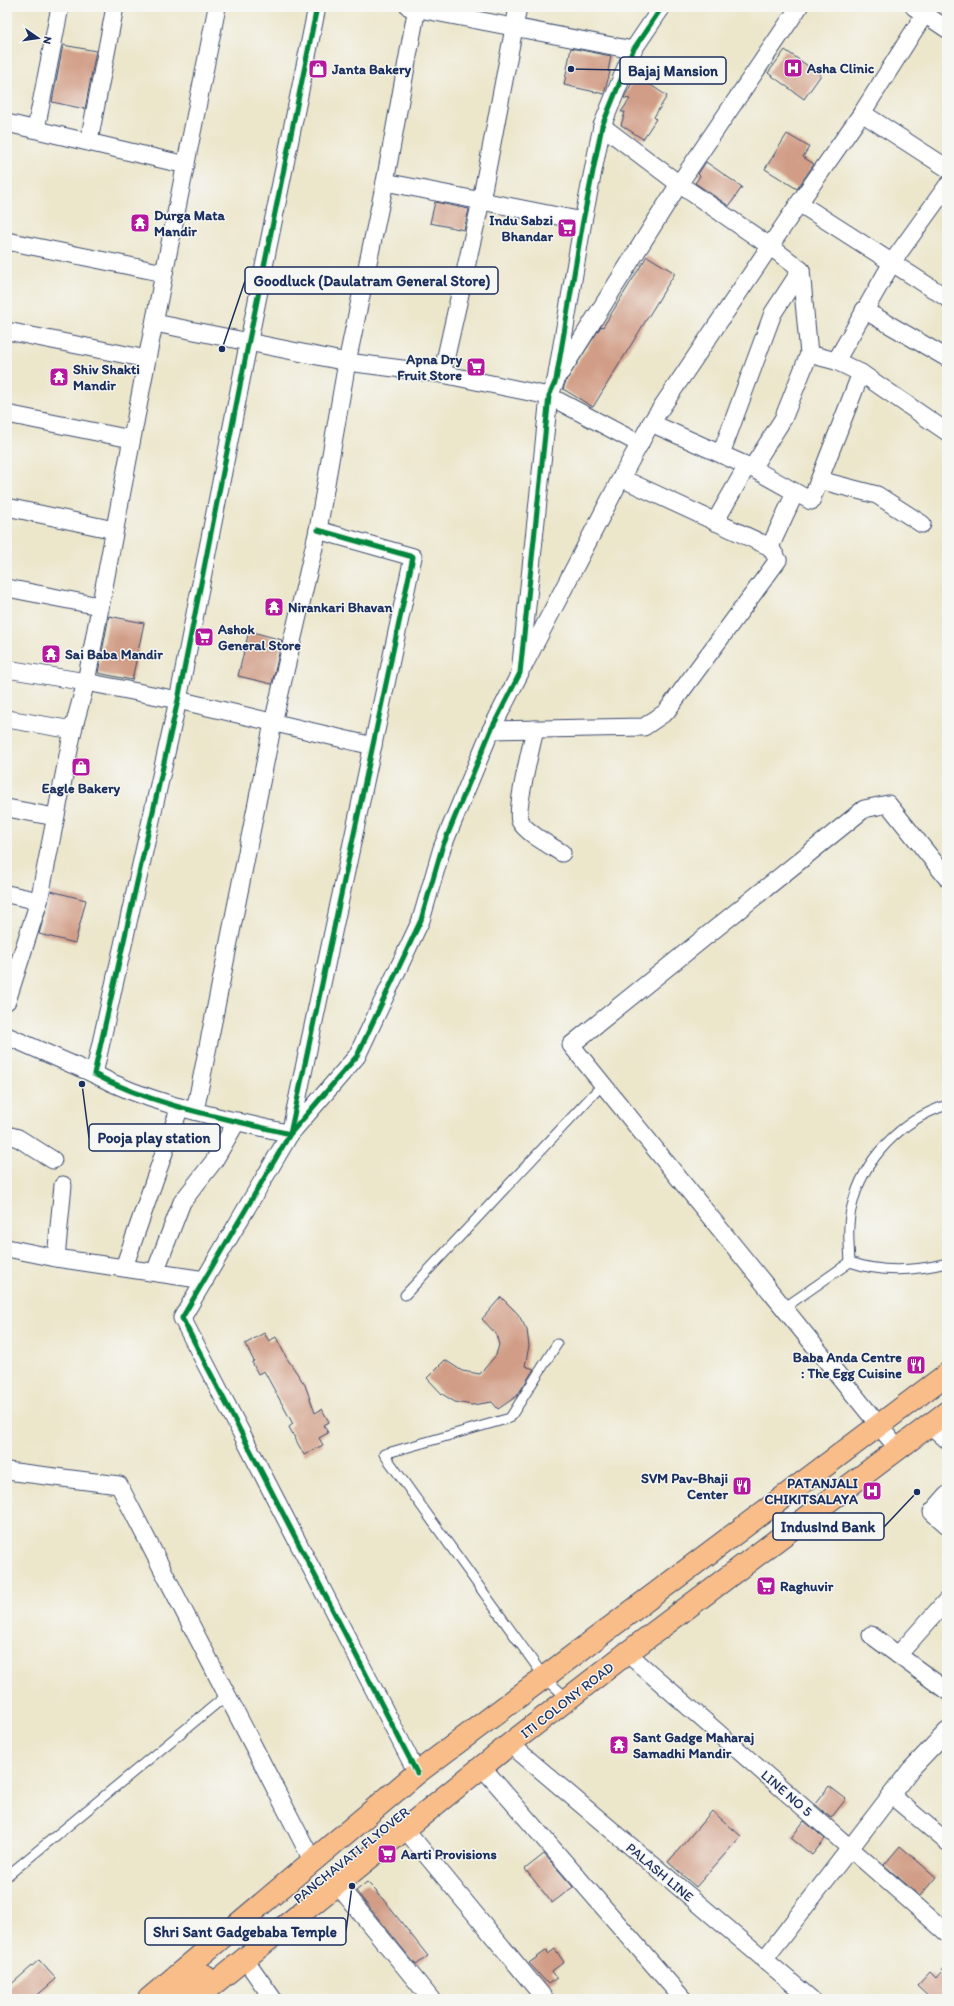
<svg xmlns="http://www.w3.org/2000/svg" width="954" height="2006" viewBox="0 0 954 2006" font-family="Itim,sans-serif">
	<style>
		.building { fill: #d19d86 }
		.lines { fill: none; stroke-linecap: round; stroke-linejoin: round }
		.service-casing { stroke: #3a4a6e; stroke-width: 11 }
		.minor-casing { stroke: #3a4a6e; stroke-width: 19 }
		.primary-casing { stroke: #3a4a6e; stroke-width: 24 }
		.service { stroke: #fff; stroke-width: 9 }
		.minor { stroke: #fff; stroke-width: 17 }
		.primary { stroke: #f8bd89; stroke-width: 22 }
		.cycleway-casing { stroke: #f6f6f2; stroke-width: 8 }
		.cycleway { stroke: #00873e; stroke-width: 5 }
		.labels { text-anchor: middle; stroke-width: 3; stroke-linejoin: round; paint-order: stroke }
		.poi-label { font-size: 14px; font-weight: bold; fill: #1b2f5e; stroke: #f6f6f2; text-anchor: start }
		.street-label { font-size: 14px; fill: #1b2f5e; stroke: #f6f6f2 }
		.leader { fill: none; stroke: #1b2f5e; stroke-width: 1.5 }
		.callout-dot { fill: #1b2f5e; stroke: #f6f6f2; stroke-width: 1.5 }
		.callout { fill: #f6f6f2; stroke: #1b2f5e; stroke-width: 1.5 }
		.callout-label { font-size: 15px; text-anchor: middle; font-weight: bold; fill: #1b2f5e }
	</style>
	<rect width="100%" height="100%" fill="#f6f6f2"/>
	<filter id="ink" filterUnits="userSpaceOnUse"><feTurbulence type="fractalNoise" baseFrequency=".025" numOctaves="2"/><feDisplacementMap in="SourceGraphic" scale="8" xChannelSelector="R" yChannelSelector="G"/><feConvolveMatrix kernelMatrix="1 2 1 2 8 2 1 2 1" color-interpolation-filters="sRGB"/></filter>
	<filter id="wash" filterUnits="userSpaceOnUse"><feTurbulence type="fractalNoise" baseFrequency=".012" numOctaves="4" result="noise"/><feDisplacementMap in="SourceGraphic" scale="16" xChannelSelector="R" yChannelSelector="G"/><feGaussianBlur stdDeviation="0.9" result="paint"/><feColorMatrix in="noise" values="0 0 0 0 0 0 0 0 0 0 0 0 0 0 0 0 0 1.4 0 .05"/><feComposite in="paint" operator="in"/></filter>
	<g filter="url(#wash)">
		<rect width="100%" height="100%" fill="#ece6cb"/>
		<g id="blocks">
			<g class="building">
				<polygon points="63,45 96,51 85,109 52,102"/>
				<polygon points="571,48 611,56 608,71 610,72 604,94 564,85"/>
				<polygon points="785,50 821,75 804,99 768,73"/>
				<polygon points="636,75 667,96 654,117 656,119 643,139 621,125 625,112 621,112 630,99 624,98"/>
				<polygon points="787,134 809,147 803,157 814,164 797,189 765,169"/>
				<polygon points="706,162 742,187 729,206 695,183 700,176 698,174"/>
				<polygon points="435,202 469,209 464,230 430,223"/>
				<polygon points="647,256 675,273 593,407 563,389 566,381 601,326 603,327"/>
				<polygon points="109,616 144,623 132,680 98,673"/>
				<polygon points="249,631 282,640 272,684 238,676"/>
				<polygon points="51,891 86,900 75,943 39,934"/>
				<polygon points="501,1297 518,1314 527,1330 529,1346 525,1366 534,1369 517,1396 498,1409 492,1402 472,1405 455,1402 442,1394 427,1378 445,1360 462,1371 480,1374 496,1355 499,1345 496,1334 482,1319"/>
				<polygon points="264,1333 269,1341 276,1337 286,1357 305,1385 315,1413 322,1409 329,1422 324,1425 328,1433 319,1438 323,1445 304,1455 289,1427 293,1424 264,1371 258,1374 252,1362 254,1361 245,1344"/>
				<polygon points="829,1786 846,1799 831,1818 815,1804"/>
				<polygon points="712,1811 741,1836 696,1887 668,1862"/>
				<polygon points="804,1821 825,1839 812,1855 791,1838"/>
				<polygon points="900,1846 936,1877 920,1896 884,1865"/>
				<polygon points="544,1854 573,1887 552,1903 525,1869"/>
				<polygon points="367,1882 377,1892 378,1895 382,1898 428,1956 416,1965 356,1891"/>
				<polygon points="555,1949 564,1962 552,1971 557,1978 548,1984 529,1963 547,1950 548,1954"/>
				<polygon points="39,1960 56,1979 33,1999 7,1999 7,1988"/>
				<polygon points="947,1965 947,1994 943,1999 931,1999 917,1986 930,1972 936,1978"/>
			</g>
		</g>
	</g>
	<g filter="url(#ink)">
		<use href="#blocks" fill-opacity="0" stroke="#3a4a6e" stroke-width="1"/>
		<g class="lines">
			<g class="service-casing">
				<g id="service">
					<path d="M 850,1262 C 849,1244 847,1224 852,1206 C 863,1159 901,1120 947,1105"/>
					<polyline points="405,1295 603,1084"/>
					<path d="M 784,1308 L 850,1262 C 881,1273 915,1271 947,1263"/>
					<polyline points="557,1344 510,1418 384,1454 545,1678 568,1699"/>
					<polyline points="7,1876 227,1695"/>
				</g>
			</g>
			<g class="minor-casing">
				<g id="minor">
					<path d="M 317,7 L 249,340 L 178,700 L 94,1074 C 154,1106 224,1118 290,1134 L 413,557 L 318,530"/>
					<polyline points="409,7 633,50"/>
					<polyline points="914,7 947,29"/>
					<polyline points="862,113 947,168"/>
					<polyline points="7,123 186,165"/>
					<polyline points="602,126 679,184 771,247 801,270 809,354 783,419 752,468"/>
					<polyline points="36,129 60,7"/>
					<polyline points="89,141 115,7"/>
					<polyline points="385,182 583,221"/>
					<polyline points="799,203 947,298"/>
					<polyline points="7,241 164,273"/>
					<polyline points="864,310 947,358"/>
					<polyline points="155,323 347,362 442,374 549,396 640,444"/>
					<polyline points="7,331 147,359"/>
					<polyline points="809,354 836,361 861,373 947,432"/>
					<polyline points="836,361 893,261 947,186"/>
					<polyline points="561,372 679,184 799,7"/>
					<polyline points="442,374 481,201 518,7"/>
					<polyline points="7,414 131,439"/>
					<polyline points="651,423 752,468 811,501 861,373"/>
					<polyline points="721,454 773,313 801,270"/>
					<polyline points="819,480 877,495 922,524"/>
					<polyline points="7,507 114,530"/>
					<polyline points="715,522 747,466"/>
					<polyline points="770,547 795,493"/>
					<polyline points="7,588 99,606"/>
					<polyline points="524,665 621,478 651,423 799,203 862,113 929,7"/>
					<polyline points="7,669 86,682 178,700 373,746"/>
					<polyline points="7,719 73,730"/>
					<path d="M 535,729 C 532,744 515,811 520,821 C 526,833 551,846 562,853"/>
					<polyline points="491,730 644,727 666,712 778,560 770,547 621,478"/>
					<polyline points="7,808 55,817"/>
					<polyline points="7,894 39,901"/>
					<polyline points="7,1001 39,901 73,730 86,682 147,359 217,7"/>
					<polyline points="7,1036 94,1074"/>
					<polyline points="195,1111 273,723 318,530 347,362 385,182 417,7"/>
					<polyline points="7,1135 18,1138 53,1160"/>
					<polyline points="7,1248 56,1258 205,1280"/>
					<polyline points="56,1258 63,1185"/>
					<polyline points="124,1267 180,1107"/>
					<polyline points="155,1272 182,1202 214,1161 237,1121"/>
					<polyline points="930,1425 947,1440"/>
					<polyline points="898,1449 571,1045 864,809 888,804 947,878"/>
					<polyline points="7,1471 119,1485 313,1862"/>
					<polyline points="947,1495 932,1512 947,1525"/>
					<polyline points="871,1635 947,1691"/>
					<polyline points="627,1653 947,1933"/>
					<polyline points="898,1655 947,1600"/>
					<polyline points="510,1744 811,1999"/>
					<polyline points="482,1767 683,1999"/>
					<polyline points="417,1773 182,1318 290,1134 357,1056 421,920 442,848 491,730 520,673 549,396 556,380 583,221 602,126 633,50 662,7"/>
					<polyline points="891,1795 947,1842"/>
					<polyline points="405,1829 545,1999"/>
					<polyline points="337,1884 431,1999"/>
					<polyline points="245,1959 273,1999"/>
					<polyline points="764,1960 891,1795 911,1769 947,1731"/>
				</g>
			</g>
			<g class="primary-casing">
				<g id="primary">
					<polyline points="149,1999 417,1773 947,1374"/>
					<polyline points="174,1999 204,1975"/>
					<polyline points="195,1999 510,1744 627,1653 947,1412"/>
				</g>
			</g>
			<use href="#service" class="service"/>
			<use href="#minor" class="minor"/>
			<use href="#primary" class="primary"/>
			<g class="cycleway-casing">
				<g id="cycleway">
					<path d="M 317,7 L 249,340 L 178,700 L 94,1074 C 154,1106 224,1118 290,1134 L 413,557 L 318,530"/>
					<polyline points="417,1773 182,1318 290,1134 357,1056 421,920 442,848 491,730 520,673 549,396 556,380 583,221 602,126 633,50 662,7"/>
				</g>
			</g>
			<use href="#cycleway" class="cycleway"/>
		</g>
	</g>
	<defs>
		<g id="hospital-square" transform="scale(1)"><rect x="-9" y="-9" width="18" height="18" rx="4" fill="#b5179e" stroke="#f6f6f2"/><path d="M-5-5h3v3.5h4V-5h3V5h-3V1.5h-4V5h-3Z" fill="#fff"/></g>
		<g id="shop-square" transform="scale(1)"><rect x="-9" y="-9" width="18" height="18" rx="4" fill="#b5179e" stroke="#f6f6f2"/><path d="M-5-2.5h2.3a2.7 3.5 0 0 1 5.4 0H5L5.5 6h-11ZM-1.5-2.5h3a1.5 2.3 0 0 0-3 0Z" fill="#fff"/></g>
		<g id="temple-square" transform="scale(1)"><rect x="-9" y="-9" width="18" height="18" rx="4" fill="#b5179e" stroke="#f6f6f2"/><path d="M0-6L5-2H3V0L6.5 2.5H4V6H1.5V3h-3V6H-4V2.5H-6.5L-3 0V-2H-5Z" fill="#fff"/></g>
		<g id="supermarket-square" transform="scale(1)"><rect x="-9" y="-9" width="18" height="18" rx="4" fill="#b5179e" stroke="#f6f6f2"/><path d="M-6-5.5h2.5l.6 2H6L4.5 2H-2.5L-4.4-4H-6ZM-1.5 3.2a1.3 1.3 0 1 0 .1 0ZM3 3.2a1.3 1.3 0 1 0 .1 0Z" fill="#fff"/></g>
		<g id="restaurant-square" transform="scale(1)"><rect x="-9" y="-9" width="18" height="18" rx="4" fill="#b5179e" stroke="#f6f6f2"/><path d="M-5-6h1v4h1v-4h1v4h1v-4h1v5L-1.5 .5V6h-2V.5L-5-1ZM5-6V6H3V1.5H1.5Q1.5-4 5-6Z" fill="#fff"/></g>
	</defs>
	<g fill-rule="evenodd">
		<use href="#hospital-square" x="793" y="68"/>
		<use href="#shop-square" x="318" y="69"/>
		<use href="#temple-square" x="140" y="223"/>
		<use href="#supermarket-square" x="567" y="228"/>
		<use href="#supermarket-square" x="476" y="367"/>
		<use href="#temple-square" x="59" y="377"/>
		<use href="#temple-square" x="274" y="607"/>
		<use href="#supermarket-square" x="204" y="637"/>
		<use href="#temple-square" x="51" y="654"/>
		<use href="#shop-square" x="81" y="767"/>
		<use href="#restaurant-square" x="916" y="1365"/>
		<use href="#restaurant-square" x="742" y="1486"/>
		<use href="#hospital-square" x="872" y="1491"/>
		<use href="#supermarket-square" x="766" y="1586"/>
		<use href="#temple-square" x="619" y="1745"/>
		<use href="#supermarket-square" x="387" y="1854"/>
	</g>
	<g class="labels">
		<g class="poi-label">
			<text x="807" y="73">Asha Clinic</text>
			<text x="332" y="74">Janta Bakery</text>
			<text x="154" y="220">Durga Mata<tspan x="154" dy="16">Mandir</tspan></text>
			<text x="553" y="225" text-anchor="end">Indu Sabzi<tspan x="553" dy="16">Bhandar</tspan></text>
			<text x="462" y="364" text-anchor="end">Apna Dry<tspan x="462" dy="16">Fruit Store</tspan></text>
			<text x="73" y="374">Shiv Shakti<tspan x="73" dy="16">Mandir</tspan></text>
			<text x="288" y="612">Nirankari Bhavan</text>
			<text x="218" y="634">Ashok<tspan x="218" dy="16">General Store</tspan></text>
			<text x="65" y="659">Sai Baba Mandir</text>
			<text x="81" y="793" text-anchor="middle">Eagle Bakery</text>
			<text x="902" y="1362" text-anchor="end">Baba Anda Centre<tspan x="902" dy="16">: The Egg Cuisine</tspan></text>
			<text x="728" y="1483" text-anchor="end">SVM Pav-Bhaji<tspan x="728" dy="16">Center</tspan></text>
			<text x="858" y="1488" text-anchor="end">PATANJALI<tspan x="858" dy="16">CHIKITSALAYA</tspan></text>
			<text x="780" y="1591">Raghuvir</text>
			<text x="633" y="1742">Sant Gadge Maharaj<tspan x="633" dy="16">Samadhi Mandir</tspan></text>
			<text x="401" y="1859">Aarti Provisions</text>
		</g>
		<g class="street-label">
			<text transform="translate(567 1700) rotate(-38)" y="5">ITI COLONY ROAD</text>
			<text transform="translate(787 1793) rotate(41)" y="5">LINE NO 5</text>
			<text transform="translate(351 1855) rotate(-39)" y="5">PANCHAVATI FLYOVER</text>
			<text transform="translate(660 1872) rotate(40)" y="5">PALASH LINE</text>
		</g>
	</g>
	<path class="leader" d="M571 69L620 70M222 349L245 281M82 1084L89 1138M917 1492L884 1527M352 1886L346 1931"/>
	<g class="callout-dot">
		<circle cx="571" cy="69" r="4"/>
		<circle cx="222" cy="349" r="4"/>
		<circle cx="82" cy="1084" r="4"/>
		<circle cx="917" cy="1492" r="4"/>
		<circle cx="352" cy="1886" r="4"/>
	</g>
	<g class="callout">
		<rect x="620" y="57" width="106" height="27" rx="4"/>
		<rect x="245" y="267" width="253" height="27" rx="4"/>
		<rect x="89" y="1124" width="131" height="27" rx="4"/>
		<rect x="773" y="1513" width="111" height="27" rx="4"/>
		<rect x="145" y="1918" width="201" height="27" rx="4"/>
	</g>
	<g class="callout-label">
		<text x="673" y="76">Bajaj Mansion</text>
		<text x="372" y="286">Goodluck (Daulatram General Store)</text>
		<text x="154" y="1143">Pooja play station</text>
		<text x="828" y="1532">IndusInd Bank</text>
		<text x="245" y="1937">Shri Sant Gadgebaba Temple</text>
	</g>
	<rect width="954" height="2006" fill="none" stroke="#f6f6f2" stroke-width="24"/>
	<g transform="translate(38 38) rotate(103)" stroke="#f6f6f2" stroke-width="3" paint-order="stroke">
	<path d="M0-3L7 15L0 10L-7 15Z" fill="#1b2f5e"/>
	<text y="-6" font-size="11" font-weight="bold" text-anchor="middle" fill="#1b2f5e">N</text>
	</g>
</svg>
